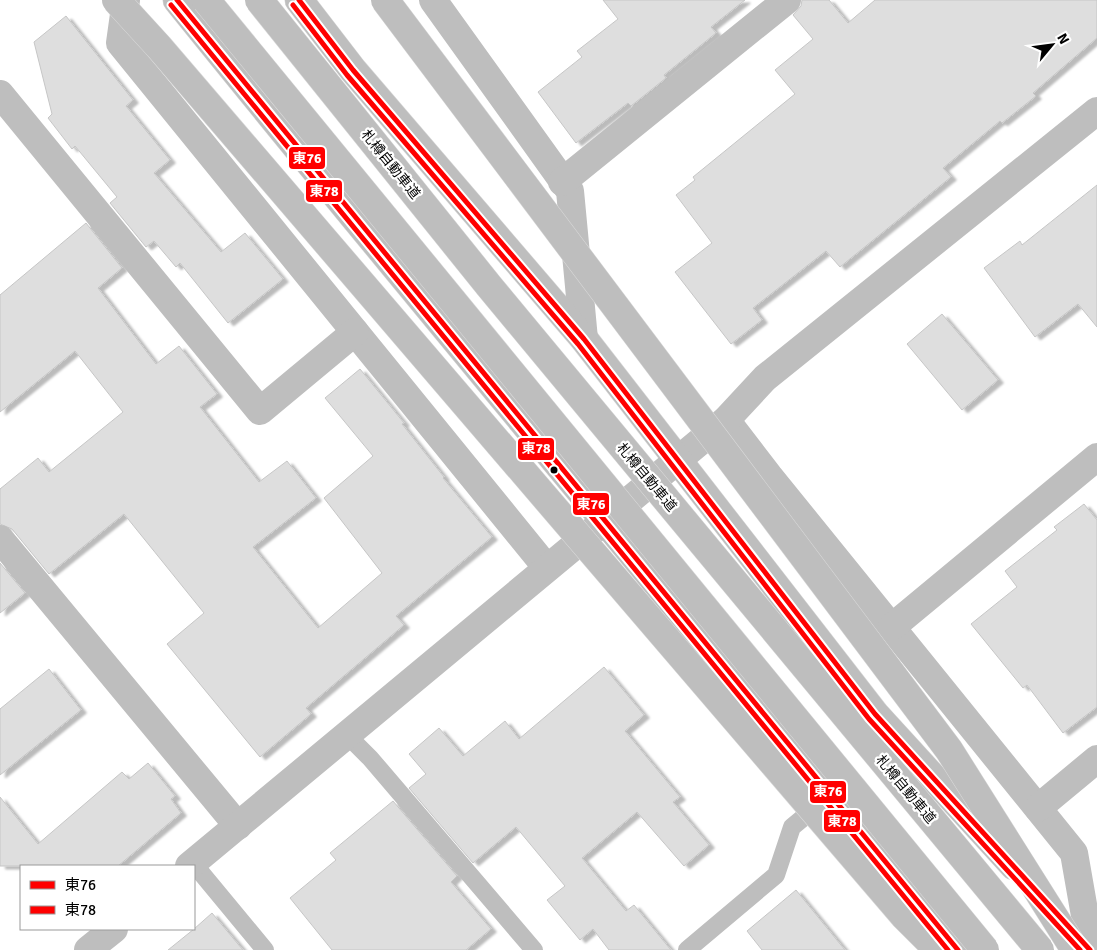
<svg xmlns="http://www.w3.org/2000/svg" width="1097" height="950" viewBox="0 0 1097 950" font-family="Signika,'Noto Sans JP',sans-serif">
	<style>
		.building { fill: #dedede; stroke: #c6c6c6; filter: url(#shadow) }
		.lines { fill: none; stroke-linecap: round; stroke-linejoin: round }
		.trunk-casing { stroke: #dbdbdb; stroke-width: 29 }
		.service { stroke: #bebebe; stroke-width: 18 }
		.minor { stroke: #bebebe; stroke-width: 28 }
		.trunk { stroke: #bebebe; stroke-width: 28 }
		.motorway-bridge-casing { stroke: #dbdbdb; stroke-width: 29; stroke-linecap: butt }
		.motorway-bridge { stroke: #bebebe; stroke-width: 28 }
		.bus-1-casing { stroke: #fff; stroke-width: 9 }
		.bus-2-casing { stroke: #fff; stroke-width: 9 }
		.bus-1 { stroke: #f00; stroke-width: 5 }
		.bus-2 { stroke: #f00; stroke-width: 5 }
		.bus-dot { fill: #000; stroke: #fff; stroke-width: 2 }
		.labels { text-anchor: middle; stroke-width: 4.5; stroke-linejoin: round; paint-order: stroke }
		.street-label { font-size: 14px; fill: #000; stroke: #fff }
		.line-badge { stroke: #fff; stroke-width: 2 }
		.badge-label { font-size: 14px; text-anchor: middle; font-weight: bold; fill: #fff }
	</style>
	<defs>
		<filter id="shadow"><feDropShadow dx="5.5" dy="3" stdDeviation="1" flood-color="#0004"/></filter>
	</defs>
	<rect width="100%" height="100%" fill="#fff"/>
	<g class="building">
		<polygon points="603,0 745,0 711,27 716,33 664,75 666,78 631,106 628,103 576,143 538,92 582,57 577,51 618,19"/>
		<polygon points="802,0 829,0 848,23 875,0 1097,0 1097,38 1033,93 1036,96 1002,123 1000,121 943,168 951,177 840,267 826,251 753,308 762,320 731,344 675,272 712,243 676,195 695,180 693,177 795,94 775,70 813,39 793,15 801,6"/>
		<polygon points="66,16 133,100 126,106 170,160 154,173 221,252 245,233 283,279 228,323 180,263 176,267 154,241 146,247 110,203 117,197 75,146 72,149 48,118 52,114 34,42"/>
		<polygon points="1097,185 1097,327 1078,304 1035,337 984,268 1020,241 1022,245"/>
		<polygon points="86,223 122,268 98,288 156,364 179,346 217,394 200,407 259,482 287,461 316,498 253,547 318,628 382,573 324,498 373,456 325,398 360,369 404,423 402,424 444,477 443,478 492,537 396,616 404,625 306,708 311,714 260,757 167,644 204,613 124,514 49,574 12,529 0,524 0,489 38,458 49,472 123,412 75,351 0,412 0,295"/>
		<polygon points="942,314 998,380 962,410 907,344"/>
		<polygon points="1084,504 1097,520 1097,707 1063,733 1027,685 1023,688 971,624 1017,587 1005,571 1057,530 1054,527"/>
		<polygon points="0,563 25,593 0,613"/>
		<polygon points="604,667 644,715 625,731 680,797 673,802 709,845 684,866 637,812 582,858 626,911 634,905 671,950 609,950 593,929 580,940 547,900 565,886 516,827 473,863 409,788 426,774 409,754 439,728 463,756 505,721 519,739"/>
		<polygon points="49,669 81,710 0,775 0,709"/>
		<polygon points="148,763 175,796 171,799 181,813 118,866 0,866 0,797 38,844 122,772 129,779"/>
		<polygon points="393,801 457,876 451,882 491,929 466,950 332,950 290,898 336,860 330,853"/>
		<polygon points="796,890 845,950 762,950 747,931"/>
		<polygon points="212,913 243,950 168,950 194,929"/>
	</g>
	<g class="lines">
		<g class="trunk-casing">
			<g id="trunk">
				<path d="M 177,0 C 434,319 700,632 958,950"/>
				<polyline points="299,0 353,70 584,339 875,714 1014,866"/>
			</g>
		</g>
		<g class="service">
			<polyline points="347,735 370,758 534,950"/>
			<polyline points="193,863 265,950"/>
			<polyline points="687,950 776,875 792,827 821,803"/>
		</g>
		<g class="minor">
			<polyline points="126,0 120,43 547,568"/>
			<polyline points="433,0 570,191 584,339"/>
			<polyline points="0,94 260,411 355,332"/>
			<polyline points="562,182 787,0"/>
			<polyline points="726,420 769,476 1074,853 1091,950"/>
			<polyline points="0,539 238,826"/>
			<polyline points="892,627 1097,457"/>
			<polyline points="1038,808 1097,759"/>
			<polyline points="189,866 726,420 765,378 1097,111"/>
			<polyline points="88,950 114,929"/>
		</g>
		<use href="#trunk" class="trunk"/>
		<g class="motorway-bridge-casing">
			<g id="motorway-bridge">
				<polyline points="116,0 159,47 904,916 938,950"/>
				<polyline points="206,0 985,950"/>
				<polyline points="259,0 489,286 1040,950"/>
				<polyline points="385,0 949,750 1075,950"/>
			</g>
		</g>
		<use href="#motorway-bridge" class="motorway-bridge"/>
		<g class="bus-1-casing">
			<g id="bus-1">
				<polyline points="177,0 958,950"/>
				<polyline points="299,0 353,70 584,339 875,714 1090,950"/>
			</g>
		</g>
		<g class="bus-2-casing">
			<g id="bus-2">
				<polyline points="171,5 948,950"/>
				<polyline points="293,5 347,75 578,344 869,719 1080,950"/>
			</g>
		</g>
		<use href="#bus-1" class="bus-1"/>
		<use href="#bus-2" class="bus-2"/>
	</g>
	<circle class="bus-dot" cx="554" cy="470" r="4.5"/>
	<g class="labels">
		<g class="street-label">
			<text transform="translate(391 164) rotate(51)" y="5">札樽自動車道</text>
			<text transform="translate(647 477) rotate(50)" y="5">札樽自動車道</text>
			<text transform="translate(906 789) rotate(50)" y="5">札樽自動車道</text>
		</g>
	</g>
	<g class="line-badge">
		<rect x="288" y="146" width="38" height="24" rx="5" fill="#f00"/>
		<rect x="305" y="179" width="38" height="24" rx="5" fill="#f00"/>
		<rect x="517" y="437" width="38" height="24" rx="5" fill="#f00"/>
		<rect x="572" y="492" width="38" height="24" rx="5" fill="#f00"/>
		<rect x="809" y="780" width="38" height="24" rx="5" fill="#f00"/>
		<rect x="823" y="809" width="38" height="24" rx="5" fill="#f00"/>
	</g>
	<g class="badge-label">
		<text x="307" y="163">東76</text>
		<text x="324" y="196">東78</text>
		<text x="536" y="453">東78</text>
		<text x="591" y="509">東76</text>
		<text x="828" y="796">東76</text>
		<text x="842" y="826">東78</text>
	</g>
	<rect x="20" y="865" width="175" height="65" fill="#ffffff" stroke="#999999"/>
	<rect x="30" y="881" width="25" height="8" fill="#ff0000" stroke="#999999"/>
	<text x="65" y="890" font-size="15" fill="#000000">東76</text>
	<rect x="30" y="906" width="25" height="8" fill="#ff0000" stroke="#999999"/>
	<text x="65" y="915" font-size="15" fill="#000000">東78</text>
	<g transform="translate(1052 45) rotate(61)" stroke="#ffffff" stroke-width="4" paint-order="stroke">
	<path d="M0-4L9 19L0 12L-9 19Z" fill="#000000"/>
	<text y="-8" font-size="14" font-weight="bold" text-anchor="middle" fill="#000000">N</text>
	</g>
</svg>
